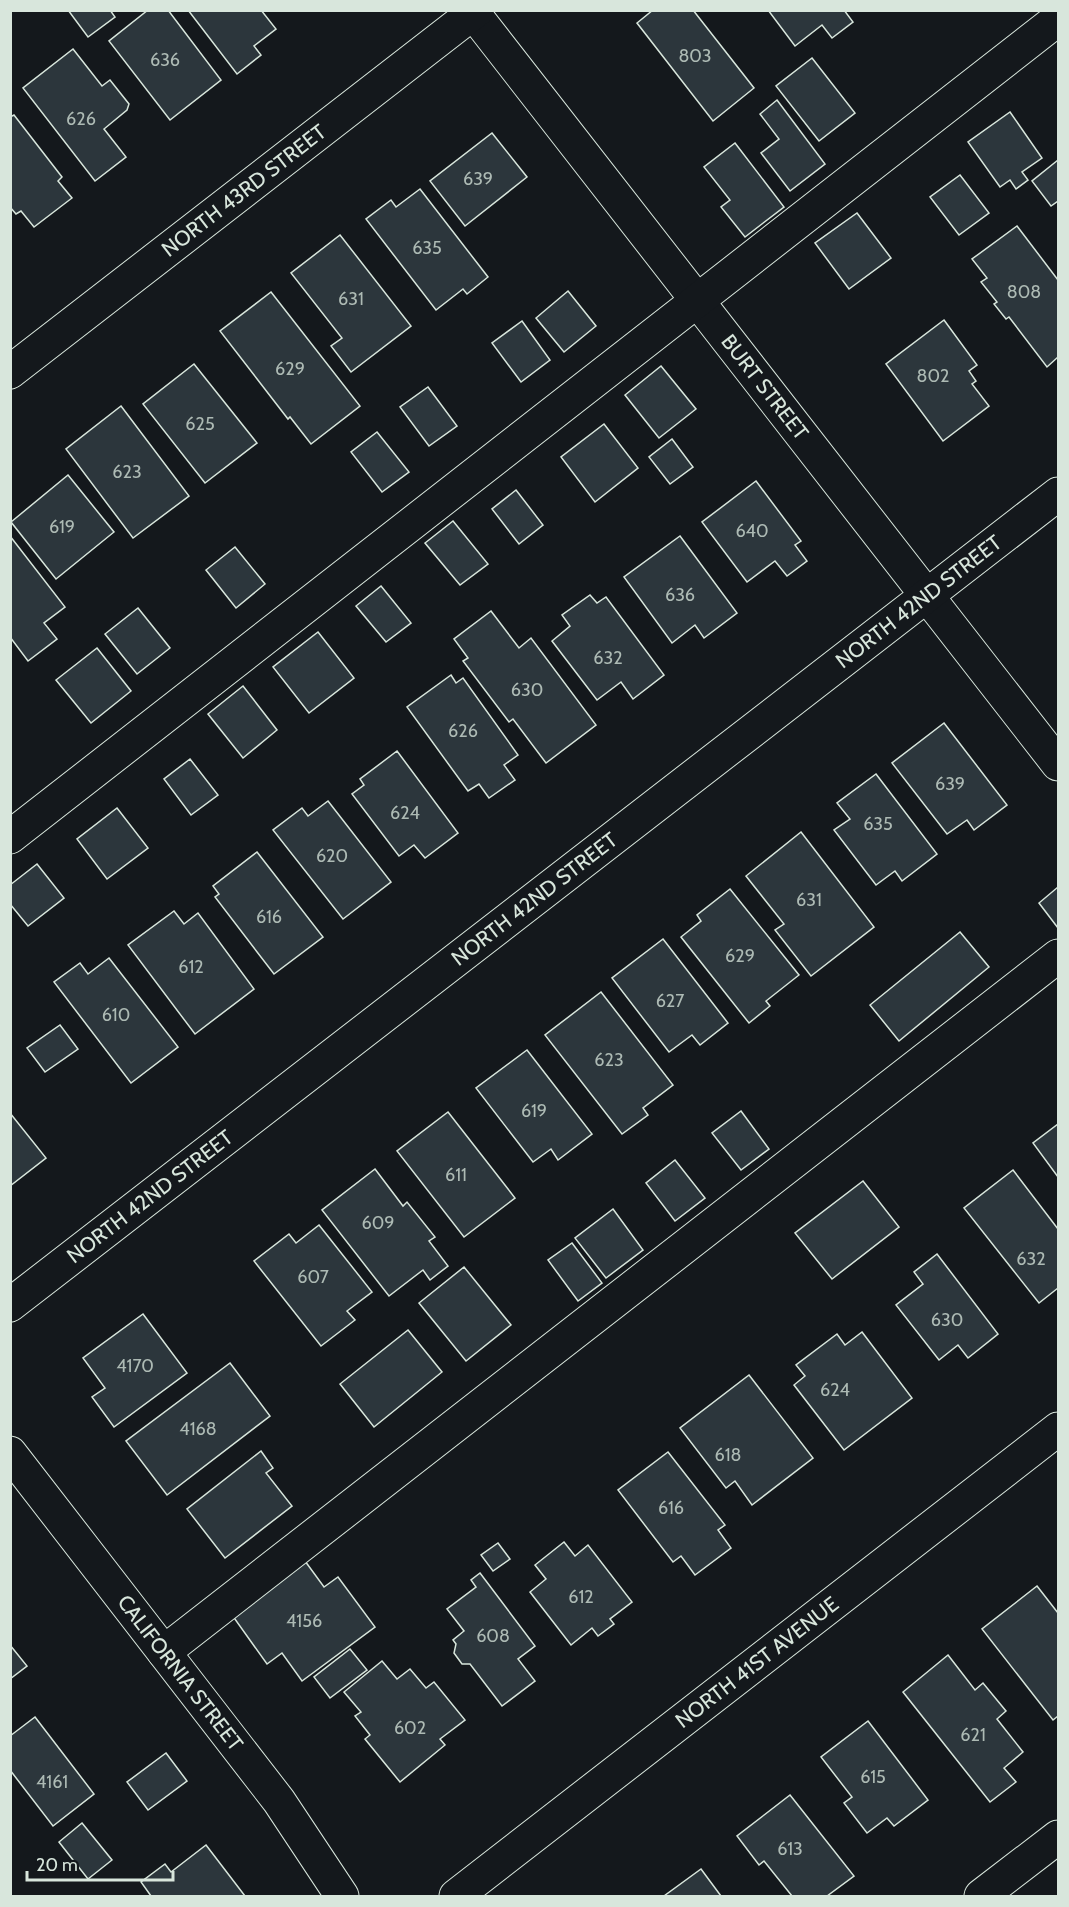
<svg xmlns="http://www.w3.org/2000/svg" width="1069" height="1907" viewBox="0 0 1069 1907" font-family="Cabin,sans-serif">
	<style>
		.building { fill: #2c363c; stroke: #d8e6dc; stroke-width: 1.5 }
		.lines { fill: none; stroke-linecap: round; stroke-linejoin: round }
		.minor-casing { stroke: #d8e6dc; stroke-width: 35 }
		.minor { stroke: #14181c; stroke-width: 33 }
		.labels { text-anchor: middle; stroke-width: 4.5; stroke-linejoin: round; paint-order: stroke }
		.number-label { font-size: 18px; fill: #adbab4 }
		.street-label { font-size: 21px; fill: #d8e6dc; stroke: #14181c }
	</style>
	<rect width="100%" height="100%" fill="#14181c"/>
	<g class="building">
		<polygon points="68,10 110,10 115,17 88,37"/>
		<polygon points="148,10 168,10 221,80 170,120 109,41"/>
		<polygon points="188,10 261,10 276,29 254,46 261,55 237,74"/>
		<polygon points="653,10 693,10 754,88 713,121 637,23"/>
		<polygon points="768,10 844,10 853,22 832,38 822,25 795,46"/>
		<polygon points="73,49 102,86 110,80 129,104 127,110 104,129 126,157 95,181 23,88"/>
		<polygon points="812,58 855,113 819,141 776,86"/>
		<polygon points="777,100 825,164 790,191 761,153 779,139 760,114"/>
		<polygon points="1010,112 1042,158 1022,172 1028,180 1016,189 1010,180 1000,187 968,142"/>
		<polygon points="14,115 62,177 58,181 72,198 34,227 21,211 16,214 10,207 10,117"/>
		<polygon points="492,133 527,177 465,226 430,181"/>
		<polygon points="735,143 784,207 745,237 721,207 730,200 704,167"/>
		<polygon points="1058,160 1058,201 1051,206 1032,181"/>
		<polygon points="960,175 989,213 959,235 930,197"/>
		<polygon points="420,189 488,277 467,294 463,289 436,310 366,219 391,200 396,207"/>
		<polygon points="857,213 891,258 849,289 815,243"/>
		<polygon points="1017,226 1058,280 1058,357 1047,367 1009,317 1006,319 994,304 997,302 981,282 987,278 972,259"/>
		<polygon points="340,235 411,326 351,372 331,346 342,338 291,273"/>
		<polygon points="568,291 596,326 564,352 536,318"/>
		<polygon points="271,292 360,406 311,444 290,417 288,419 220,331"/>
		<polygon points="944,320 977,365 969,371 976,381 972,384 989,406 943,441 886,364"/>
		<polygon points="522,321 550,360 521,382 492,343"/>
		<polygon points="194,364 257,443 205,483 143,404"/>
		<polygon points="661,366 696,409 659,438 625,395"/>
		<polygon points="428,387 457,426 429,446 400,407"/>
		<polygon points="121,406 189,496 133,538 66,449"/>
		<polygon points="604,424 638,468 595,502 561,457"/>
		<polygon points="377,432 409,472 382,492 351,452"/>
		<polygon points="672,439 693,467 670,484 649,457"/>
		<polygon points="68,475 114,532 56,579 11,522"/>
		<polygon points="756,481 801,541 795,545 807,561 787,576 775,561 747,582 702,522"/>
		<polygon points="516,490 543,525 519,544 492,509"/>
		<polygon points="453,521 488,564 460,585 425,543"/>
		<polygon points="10,536 65,607 44,623 57,639 28,661 10,637"/>
		<polygon points="680,536 737,613 704,638 695,625 672,643 624,577"/>
		<polygon points="235,547 265,584 236,608 206,570"/>
		<polygon points="381,586 411,623 386,642 356,606"/>
		<polygon points="590,595 597,603 606,597 664,675 633,699 621,682 597,700 552,641 570,626 562,615"/>
		<polygon points="138,608 170,648 137,674 105,634"/>
		<polygon points="491,611 519,648 531,638 596,725 546,763 513,719 509,722 463,661 468,658 454,639"/>
		<polygon points="318,632 354,678 309,713 273,667"/>
		<polygon points="97,648 131,691 91,723 56,680"/>
		<polygon points="451,675 456,683 463,678 518,755 504,765 515,780 489,798 479,784 468,791 407,707"/>
		<polygon points="243,686 277,730 243,758 208,714"/>
		<polygon points="944,723 1007,805 974,830 967,820 947,834 892,763"/>
		<polygon points="397,751 458,833 425,858 414,845 399,856 352,794 364,785 360,779"/>
		<polygon points="190,759 218,795 191,815 164,779"/>
		<polygon points="876,774 937,854 902,881 895,871 876,885 834,830 850,819 837,803"/>
		<polygon points="328,801 391,882 343,919 273,830 302,808 308,816"/>
		<polygon points="117,808 148,848 107,879 77,839"/>
		<polygon points="801,832 874,927 811,976 775,930 784,924 746,876"/>
		<polygon points="257,852 323,937 274,974 215,897 219,894 213,886"/>
		<polygon points="37,864 64,898 28,926 10,904 10,885"/>
		<polygon points="1058,887 1058,928 1039,903"/>
		<polygon points="730,889 799,975 766,1001 770,1006 749,1023 681,937 701,921 697,915"/>
		<polygon points="174,911 184,924 198,913 254,989 195,1034 128,945"/>
		<polygon points="960,932 989,967 899,1041 870,1005"/>
		<polygon points="663,939 728,1023 700,1045 692,1035 669,1052 612,978"/>
		<polygon points="109,958 178,1047 131,1083 54,982 80,963 88,974"/>
		<polygon points="601,992 673,1085 643,1108 648,1115 622,1134 545,1035"/>
		<polygon points="60,1025 78,1049 45,1072 27,1048"/>
		<polygon points="527,1050 592,1134 558,1160 551,1149 533,1162 476,1088"/>
		<polygon points="741,1111 769,1149 741,1170 712,1133"/>
		<polygon points="448,1112 515,1198 464,1237 397,1151"/>
		<polygon points="10,1113 46,1158 10,1186"/>
		<polygon points="1058,1124 1058,1177 1033,1143"/>
		<polygon points="675,1160 705,1198 675,1221 646,1183"/>
		<polygon points="375,1169 403,1206 407,1202 435,1237 429,1241 448,1266 430,1280 423,1270 389,1296 322,1210"/>
		<polygon points="1013,1170 1058,1229 1058,1288 1039,1303 964,1208"/>
		<polygon points="863,1181 899,1227 832,1279 795,1233"/>
		<polygon points="613,1209 643,1250 606,1278 575,1238"/>
		<polygon points="319,1225 372,1292 347,1311 355,1320 321,1346 254,1261 289,1234 296,1243"/>
		<polygon points="572,1243 602,1283 578,1301 548,1260"/>
		<polygon points="937,1254 998,1334 968,1358 958,1345 939,1360 896,1305 923,1284 914,1272"/>
		<polygon points="464,1267 511,1325 466,1361 419,1303"/>
		<polygon points="143,1314 187,1373 114,1427 92,1397 105,1388 83,1358"/>
		<polygon points="408,1330 442,1372 374,1427 340,1384"/>
		<polygon points="862,1332 912,1398 844,1450 794,1385 805,1376 796,1365 837,1334 845,1345"/>
		<polygon points="230,1363 270,1416 167,1495 126,1441"/>
		<polygon points="749,1375 813,1458 752,1505 735,1481 726,1488 680,1428"/>
		<polygon points="261,1451 273,1468 266,1473 292,1506 225,1558 187,1509"/>
		<polygon points="668,1452 725,1525 718,1530 731,1548 695,1575 681,1556 673,1562 618,1490"/>
		<polygon points="564,1542 575,1556 588,1545 632,1602 610,1619 614,1624 598,1636 592,1628 571,1645 530,1592 546,1579 535,1565"/>
		<polygon points="498,1543 510,1559 493,1571 481,1555"/>
		<polygon points="305,1561 324,1587 338,1577 375,1627 302,1681 282,1653 267,1664 232,1615"/>
		<polygon points="480,1573 535,1646 518,1659 535,1681 502,1706 470,1664 462,1664 454,1653 456,1644 453,1640 464,1631 447,1609 476,1587 471,1580"/>
		<polygon points="1037,1586 1058,1613 1058,1716 1053,1720 982,1629"/>
		<polygon points="10,1645 27,1666 10,1679"/>
		<polygon points="350,1649 367,1670 330,1698 314,1677"/>
		<polygon points="948,1655 975,1690 983,1683 1006,1711 997,1719 1023,1752 1004,1768 1016,1782 990,1802 903,1692"/>
		<polygon points="382,1661 397,1679 410,1669 426,1688 434,1682 465,1720 440,1739 445,1745 400,1782 365,1739 370,1735 355,1716 361,1712 344,1692"/>
		<polygon points="35,1717 94,1794 53,1826 10,1770 10,1736"/>
		<polygon points="868,1721 928,1800 894,1826 887,1818 867,1833 844,1803 852,1797 821,1757"/>
		<polygon points="166,1753 187,1781 148,1810 127,1782"/>
		<polygon points="790,1795 854,1876 827,1896 792,1896 764,1861 759,1865 737,1836"/>
		<polygon points="82,1823 112,1860 88,1879 59,1842"/>
		<polygon points="206,1845 245,1896 151,1896 141,1882 165,1864 171,1872"/>
		<polygon points="701,1869 721,1896 664,1896"/>
	</g>
	<g class="lines">
		<g class="minor-casing">
			<g id="minor">
				<path id="s1" d="M 471,10 L 1058,764"/>
				<path id="s2" d="M 10,372 L 477,10"/>
				<polyline points="10,837 1058,19"/>
				<path id="s3" d="M 10,1305 L 1058,494"/>
				<path id="s4" d="M 10,1453 L 279,1801 L 342,1896"/>
				<polyline points="164,1652 1058,956"/>
				<path id="s5" d="M 456,1896 L 1058,1429"/>
				<polyline points="981,1896 1058,1837"/>
			</g>
		</g>
		<use href="#minor" class="minor"/>
	</g>
	<g class="labels">
		<g class="number-label">
			<text x="695" y="62">803</text>
			<text x="165" y="66">636</text>
			<text x="81" y="125">626</text>
			<text x="478" y="185">639</text>
			<text x="427" y="254">635</text>
			<text x="1024" y="298">808</text>
			<text x="351" y="305">631</text>
			<text x="290" y="375">629</text>
			<text x="933" y="382">802</text>
			<text x="200" y="430">625</text>
			<text x="127" y="478">623</text>
			<text x="62" y="533">619</text>
			<text x="752" y="537">640</text>
			<text x="680" y="601">636</text>
			<text x="608" y="664">632</text>
			<text x="527" y="696">630</text>
			<text x="463" y="737">626</text>
			<text x="950" y="790">639</text>
			<text x="405" y="819">624</text>
			<text x="878" y="830">635</text>
			<text x="332" y="862">620</text>
			<text x="809" y="906">631</text>
			<text x="269" y="923">616</text>
			<text x="740" y="962">629</text>
			<text x="191" y="973">612</text>
			<text x="670" y="1007">627</text>
			<text x="116" y="1021">610</text>
			<text x="609" y="1066">623</text>
			<text x="534" y="1117">619</text>
			<text x="456" y="1181">611</text>
			<text x="378" y="1229">609</text>
			<text x="1031" y="1265">632</text>
			<text x="313" y="1283">607</text>
			<text x="947" y="1326">630</text>
			<text x="135" y="1372">4170</text>
			<text x="835" y="1396">624</text>
			<text x="198" y="1435">4168</text>
			<text x="728" y="1461">618</text>
			<text x="671" y="1514">616</text>
			<text x="581" y="1603">612</text>
			<text x="304" y="1627">4156</text>
			<text x="493" y="1642">608</text>
			<text x="410" y="1734">602</text>
			<text x="973" y="1741">621</text>
			<text x="873" y="1783">615</text>
			<text x="52" y="1788">4161</text>
			<text x="790" y="1855">613</text>
		</g>
		<g class="street-label">
			<text dy="7" stroke="none"><textPath href="#s2" startOffset="296">NORTH 43RD STREET</textPath></text>
			<text dy="7" stroke="none"><textPath href="#s1" startOffset="478">BURT STREET</textPath></text>
			<text dy="7" stroke="none"><textPath href="#s3" startOffset="1149">NORTH 42ND STREET</textPath></text>
			<text dy="7" stroke="none"><textPath href="#s3" startOffset="663">NORTH 42ND STREET</textPath></text>
			<text dy="7" stroke="none"><textPath href="#s3" startOffset="177">NORTH 42ND STREET</textPath></text>
			<text dy="7" stroke="none"><textPath href="#s5" startOffset="381">NORTH 41ST AVENUE</textPath></text>
			<text dy="7" stroke="none"><textPath href="#s4" startOffset="278">CALIFORNIA STREET</textPath></text>
		</g>
	</g>
	<rect width="1069" height="1907" fill="none" stroke="#d8e6dc" stroke-width="24"/>
	<path d="M27 1871v9h146v-9" fill="none" stroke="#d8e6dc" stroke-width="3"/>
	<text x="36" y="1871" font-size="18" fill="#d8e6dc" stroke="#14181c" stroke-width="4.5" paint-order="stroke">20 m</text>
</svg>
